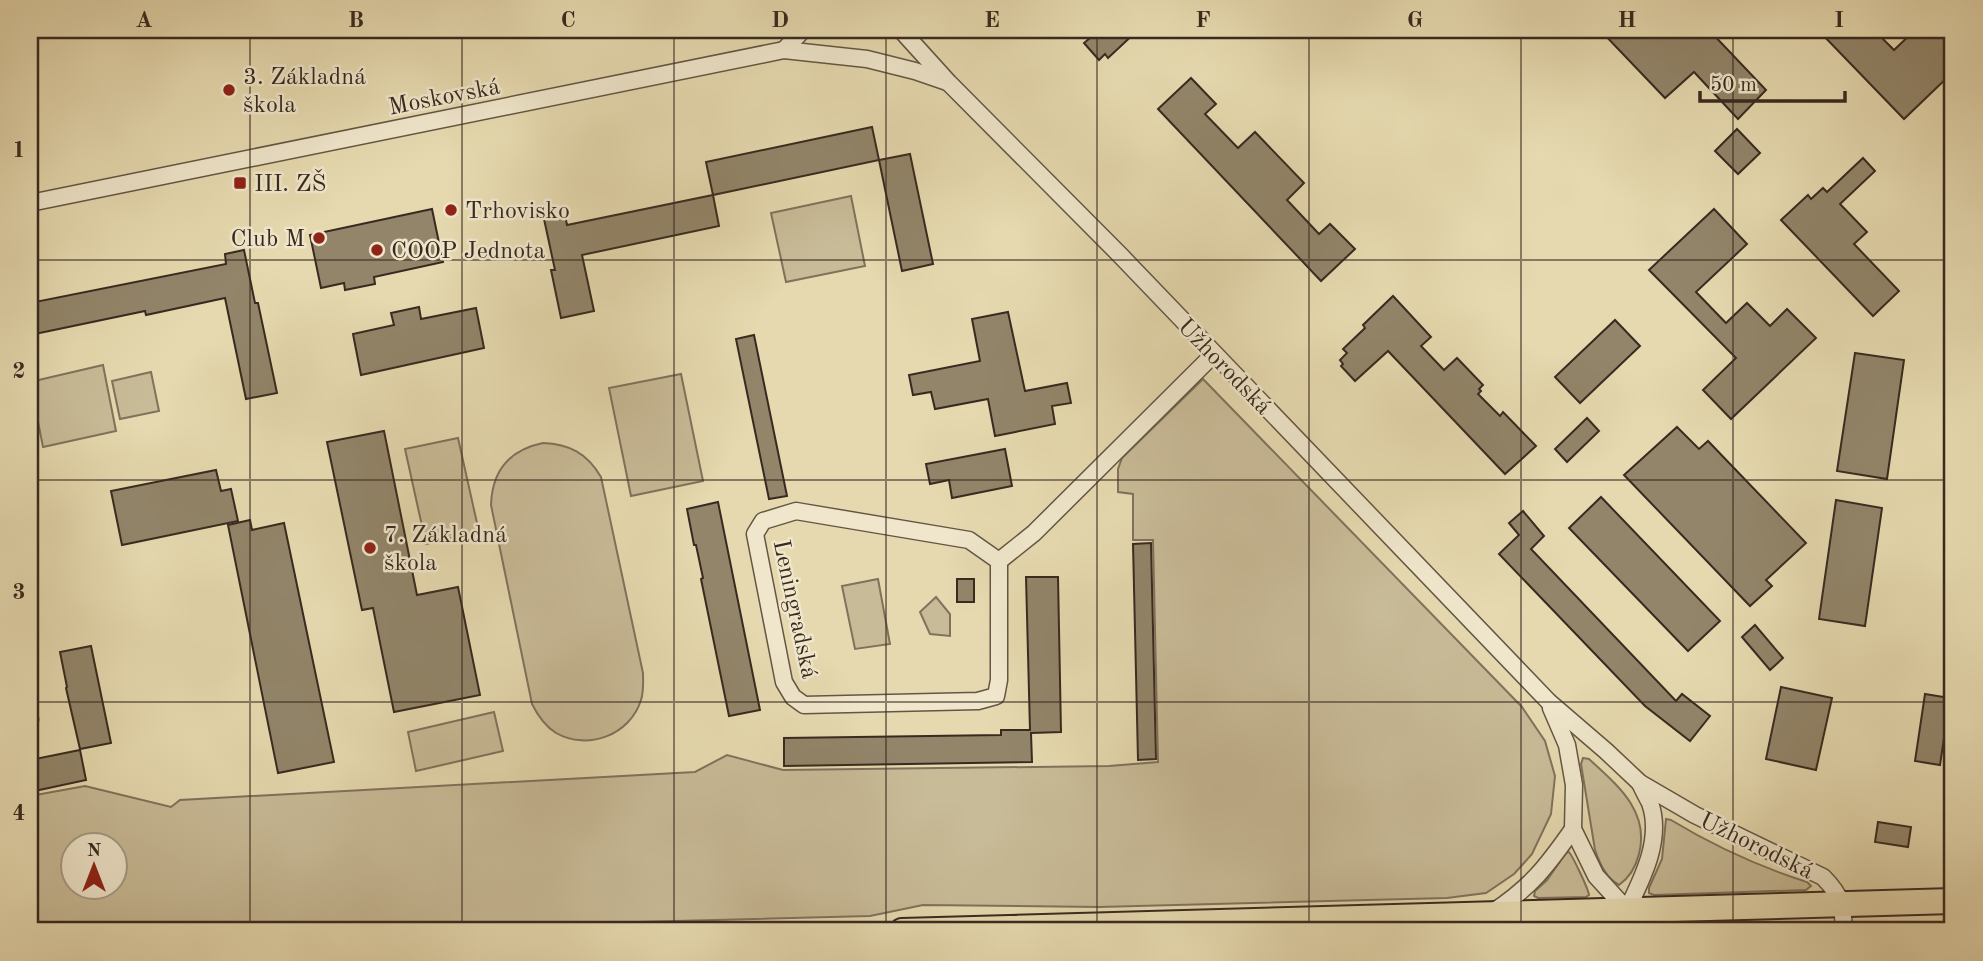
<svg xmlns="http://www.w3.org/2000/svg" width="1983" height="961" viewBox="0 0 1983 961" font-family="'Old Standard TT',serif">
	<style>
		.green { fill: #c8bb97; stroke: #80725c; stroke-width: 2; fill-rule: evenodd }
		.building { fill: #92856a; stroke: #382a20; stroke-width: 2 }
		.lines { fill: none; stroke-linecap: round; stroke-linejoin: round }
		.minor-casing { stroke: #645644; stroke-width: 19 }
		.primary-casing { stroke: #382a20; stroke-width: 28 }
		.minor { stroke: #efe6cb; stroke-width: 16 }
		.primary { stroke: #e6d9af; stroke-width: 24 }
		.grid { fill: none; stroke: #382a20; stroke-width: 2; stroke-opacity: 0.55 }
		.poi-dot { fill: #8f2418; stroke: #efe6cb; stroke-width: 2.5 }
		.labels { text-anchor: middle; stroke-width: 5; stroke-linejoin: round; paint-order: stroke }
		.poi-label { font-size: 24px; fill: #382a20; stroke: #efe6cb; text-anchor: start }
		.street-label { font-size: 24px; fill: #382a20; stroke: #efe6cb }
		.neatline { fill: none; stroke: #382a20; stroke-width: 2.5 }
		.grid-label { font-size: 23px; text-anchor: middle; font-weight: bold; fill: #382a20 }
	</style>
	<rect width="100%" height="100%" fill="#e6d9af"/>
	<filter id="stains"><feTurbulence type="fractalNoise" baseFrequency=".00286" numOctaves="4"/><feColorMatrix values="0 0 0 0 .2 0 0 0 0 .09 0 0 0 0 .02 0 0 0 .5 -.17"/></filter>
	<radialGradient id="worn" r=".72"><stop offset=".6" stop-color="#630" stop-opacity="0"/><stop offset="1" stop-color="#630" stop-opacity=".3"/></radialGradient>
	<g class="green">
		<polygon points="851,196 865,266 786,282 771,213"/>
		<polygon points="103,365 116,431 43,447 30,382"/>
		<polygon points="151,372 159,411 120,419 112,381"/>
		<polygon points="681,374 703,481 631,496 609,388"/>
		<path d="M 1203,379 L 1522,707 L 1545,741 L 1555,776 L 1551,814 L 1532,854 L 1514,874 L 1486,893 L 1447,898 L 1099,907 L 923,905 L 870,916 L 277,931 L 30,931 L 30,796 L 85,786 L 171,807 L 180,800 L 695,772 L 727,755 L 783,770 L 1109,766 L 1158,762 L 1153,540 L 1133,540 L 1133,494 L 1118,492 L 1118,469 L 1122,458 ZM 74,846 L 116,846 L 116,888 L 74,888 Z"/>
		<polygon points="458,438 479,532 426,544 405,449"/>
		<path d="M 543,443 C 569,444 587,453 601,477 L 643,673 C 643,682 644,691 641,700 C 630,735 588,751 556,733 C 545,726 538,716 532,704 L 491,505 C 492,470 509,450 543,443 Z"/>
		<polygon points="878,579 890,644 855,649 842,586"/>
		<polygon points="936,597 950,614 950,636 930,634 920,612"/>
		<polygon points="494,712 503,751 416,771 408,732"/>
		<path d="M 1583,758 L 1589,759 C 1617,785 1650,811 1639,854 C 1636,866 1629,878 1619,885 C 1606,878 1600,864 1595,850 L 1581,764 Z"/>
		<path d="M 1666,819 L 1671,820 C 1714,846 1760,867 1807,882 L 1811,886 L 1806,890 L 1654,895 L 1649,893 L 1649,888 L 1662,859 Z"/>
		<path d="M 1569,852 C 1573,857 1588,888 1589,895 L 1586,897 L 1538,898 L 1534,896 L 1535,891 L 1547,880 L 1566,853 Z"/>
	</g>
	<g class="building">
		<polygon points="1081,30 1138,30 1108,58 1105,54 1099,60 1084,43 1090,38"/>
		<polygon points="1600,30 1709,30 1766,90 1738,119 1694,72 1665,98"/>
		<polygon points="1818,30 1874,30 1894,50 1915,30 1953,30 1953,72 1904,119"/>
		<polygon points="1191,78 1216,104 1205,114 1238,148 1255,132 1304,183 1287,200 1319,234 1330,224 1355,249 1321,281 1158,109"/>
		<polygon points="872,127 879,160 713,195 706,162"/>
		<polygon points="1737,129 1760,153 1738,174 1715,151"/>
		<polygon points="910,154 933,264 902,271 879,160"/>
		<polygon points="1863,158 1875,171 1840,204 1867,232 1854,244 1899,291 1873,316 1781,220 1808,195 1811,199 1823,188 1827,192"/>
		<polygon points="713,195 719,226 582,255 594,311 561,318 551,270 555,270 544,219 565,215 567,225"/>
		<polygon points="432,209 443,262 374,277 375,284 345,290 344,283 321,288 310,235"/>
		<polygon points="1714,209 1747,244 1696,292 1726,323 1747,303 1770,326 1787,309 1816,338 1731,419 1703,390 1736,358 1649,270"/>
		<polygon points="244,250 255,303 258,303 277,393 246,399 225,298 146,315 145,311 30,335 30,303 226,264 225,254"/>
		<polygon points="1393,296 1431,337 1421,346 1444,370 1457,358 1483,385 1479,389 1481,391 1478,394 1500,416 1503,412 1536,446 1505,474 1388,351 1355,381 1341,366 1343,364 1340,360 1347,353 1343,349 1365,328 1363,325"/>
		<polygon points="419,307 421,319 476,308 484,348 361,375 353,334 394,325 391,313"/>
		<polygon points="1008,312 1025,391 1067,383 1071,403 1052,406 1055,424 995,436 988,399 935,409 931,392 913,395 909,375 980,361 972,319"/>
		<polygon points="1615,320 1640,346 1580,403 1555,377"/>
		<polygon points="754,335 787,496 769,499 736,339"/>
		<polygon points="1855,353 1904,360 1887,479 1837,471"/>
		<polygon points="1587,418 1599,431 1567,462 1555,449"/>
		<polygon points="1677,427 1699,449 1708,441 1806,543 1766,580 1772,586 1750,606 1624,475"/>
		<polygon points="384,431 417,595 458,587 480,695 394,712 373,608 362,610 327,442"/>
		<polygon points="1005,449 1012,486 952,498 949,480 930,484 926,464"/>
		<polygon points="216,470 221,491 231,489 238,521 122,545 111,491"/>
		<polygon points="1601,497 1720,621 1688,651 1569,528"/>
		<polygon points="1836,500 1882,508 1865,626 1819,619"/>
		<polygon points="718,502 760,710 729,716 701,579 703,578 696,545 694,545 687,509"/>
		<polygon points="1523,511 1544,536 1531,549 1676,701 1682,694 1710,716 1690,741 1645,706 1499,554 1519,535 1509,523"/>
		<polygon points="250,520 252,530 284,523 334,762 278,773 228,525"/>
		<polygon points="1151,543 1156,759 1138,760 1133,544"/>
		<polygon points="1026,577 1058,577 1061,732 1031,733 1032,762 784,766 784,738 1001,735 1001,730 1030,730"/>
		<rect x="957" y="579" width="17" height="23"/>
		<polygon points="1755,625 1783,658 1770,670 1742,637"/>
		<polygon points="91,646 111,743 80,749 66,688 67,687 60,652"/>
		<polygon points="1781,687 1832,698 1816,770 1766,759"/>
		<polygon points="1925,694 1950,698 1940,765 1915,761"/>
		<polygon points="80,750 86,780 30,792 30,760"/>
		<polygon points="1878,822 1911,827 1908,847 1875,842"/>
	</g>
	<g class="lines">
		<g class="minor-casing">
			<g id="minor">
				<path d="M 901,30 L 949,83 L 1121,256 L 1549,702 L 1606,751 L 1640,783 L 1695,815 L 1823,877 C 1842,896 1843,905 1844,931"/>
				<polyline points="784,50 803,30"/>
				<polyline points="30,203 784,50 867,59 915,71 947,82"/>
				<polygon points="796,511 969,540 999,561 999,680 996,696 978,701 804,705 793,697 784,682 755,534 763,521"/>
				<polyline points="999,561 1034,533 1214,354"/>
				<path d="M 1551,708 L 1567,745 L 1574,785 L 1573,829 L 1596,876 L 1627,910 C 1642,879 1663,839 1650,803 C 1647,797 1643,790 1640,783"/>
				<polyline points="30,719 30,720"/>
				<path d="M 1493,912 C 1531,887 1547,866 1573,829"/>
			</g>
		</g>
		<g class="primary-casing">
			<polyline id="primary" points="902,931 1953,901"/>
		</g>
		<use href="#minor" class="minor"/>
		<use href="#primary" class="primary"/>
	</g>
	<path class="grid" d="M 250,30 L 250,931M 462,30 L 462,931M 674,30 L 674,931M 886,30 L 886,931M 1097,30 L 1097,931M 1309,30 L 1309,931M 1521,30 L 1521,931M 1733,30 L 1733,931M 30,260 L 1953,260M 30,480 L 1953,480M 30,702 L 1953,702"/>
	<g class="poi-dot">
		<circle cx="229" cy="90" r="7"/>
		<rect x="233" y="176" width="14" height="14" rx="3.5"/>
		<circle cx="451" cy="210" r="7"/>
		<circle cx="319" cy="238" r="7"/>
		<circle cx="377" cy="250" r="7"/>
		<circle cx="370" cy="548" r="7"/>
	</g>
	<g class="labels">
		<g class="poi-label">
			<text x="243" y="84">3. Základná<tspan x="243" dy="28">škola</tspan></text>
			<text x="254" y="191">III. ZŠ</text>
			<text x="465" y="218">Trhovisko</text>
			<text x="305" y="246" text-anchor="end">Club M</text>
			<text x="391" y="258">COOP Jednota</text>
			<text x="384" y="542">7. Základná<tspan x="384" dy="28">škola</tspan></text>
		</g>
		<g class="street-label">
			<text transform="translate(444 96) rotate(-11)" y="8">Moskovská</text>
			<text transform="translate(1225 366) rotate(46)" y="8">Užhorodská</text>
			<text transform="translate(796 609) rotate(78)" y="8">Leningradská</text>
			<text transform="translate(1757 845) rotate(26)" y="8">Užhorodská</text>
		</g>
	</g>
	<rect width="1983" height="961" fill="none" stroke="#e6d9af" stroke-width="77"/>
	<g transform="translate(94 866)"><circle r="33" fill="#efe6cb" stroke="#a69b87" stroke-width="2"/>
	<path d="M0-5L12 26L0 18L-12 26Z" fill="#8f2418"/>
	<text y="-10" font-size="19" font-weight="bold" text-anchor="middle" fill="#382a20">N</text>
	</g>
	<path d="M1700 91v10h145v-10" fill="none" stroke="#382a20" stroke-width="3.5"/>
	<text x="1710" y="91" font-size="21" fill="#382a20" stroke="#efe6cb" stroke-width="5" paint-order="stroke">50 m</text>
	<rect x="38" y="38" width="1906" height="884" class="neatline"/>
	<g class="grid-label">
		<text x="144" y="27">A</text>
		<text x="356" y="27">B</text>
		<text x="568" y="27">C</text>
		<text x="780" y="27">D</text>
		<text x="992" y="27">E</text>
		<text x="1203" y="27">F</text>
		<text x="1415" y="27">G</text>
		<text x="1627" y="27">H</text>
		<text x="1839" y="27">I</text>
		<text x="19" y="157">1</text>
		<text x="19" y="378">2</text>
		<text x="19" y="599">3</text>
		<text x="19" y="820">4</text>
	</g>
	<rect width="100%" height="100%" filter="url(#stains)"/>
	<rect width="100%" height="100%" fill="url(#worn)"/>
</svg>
